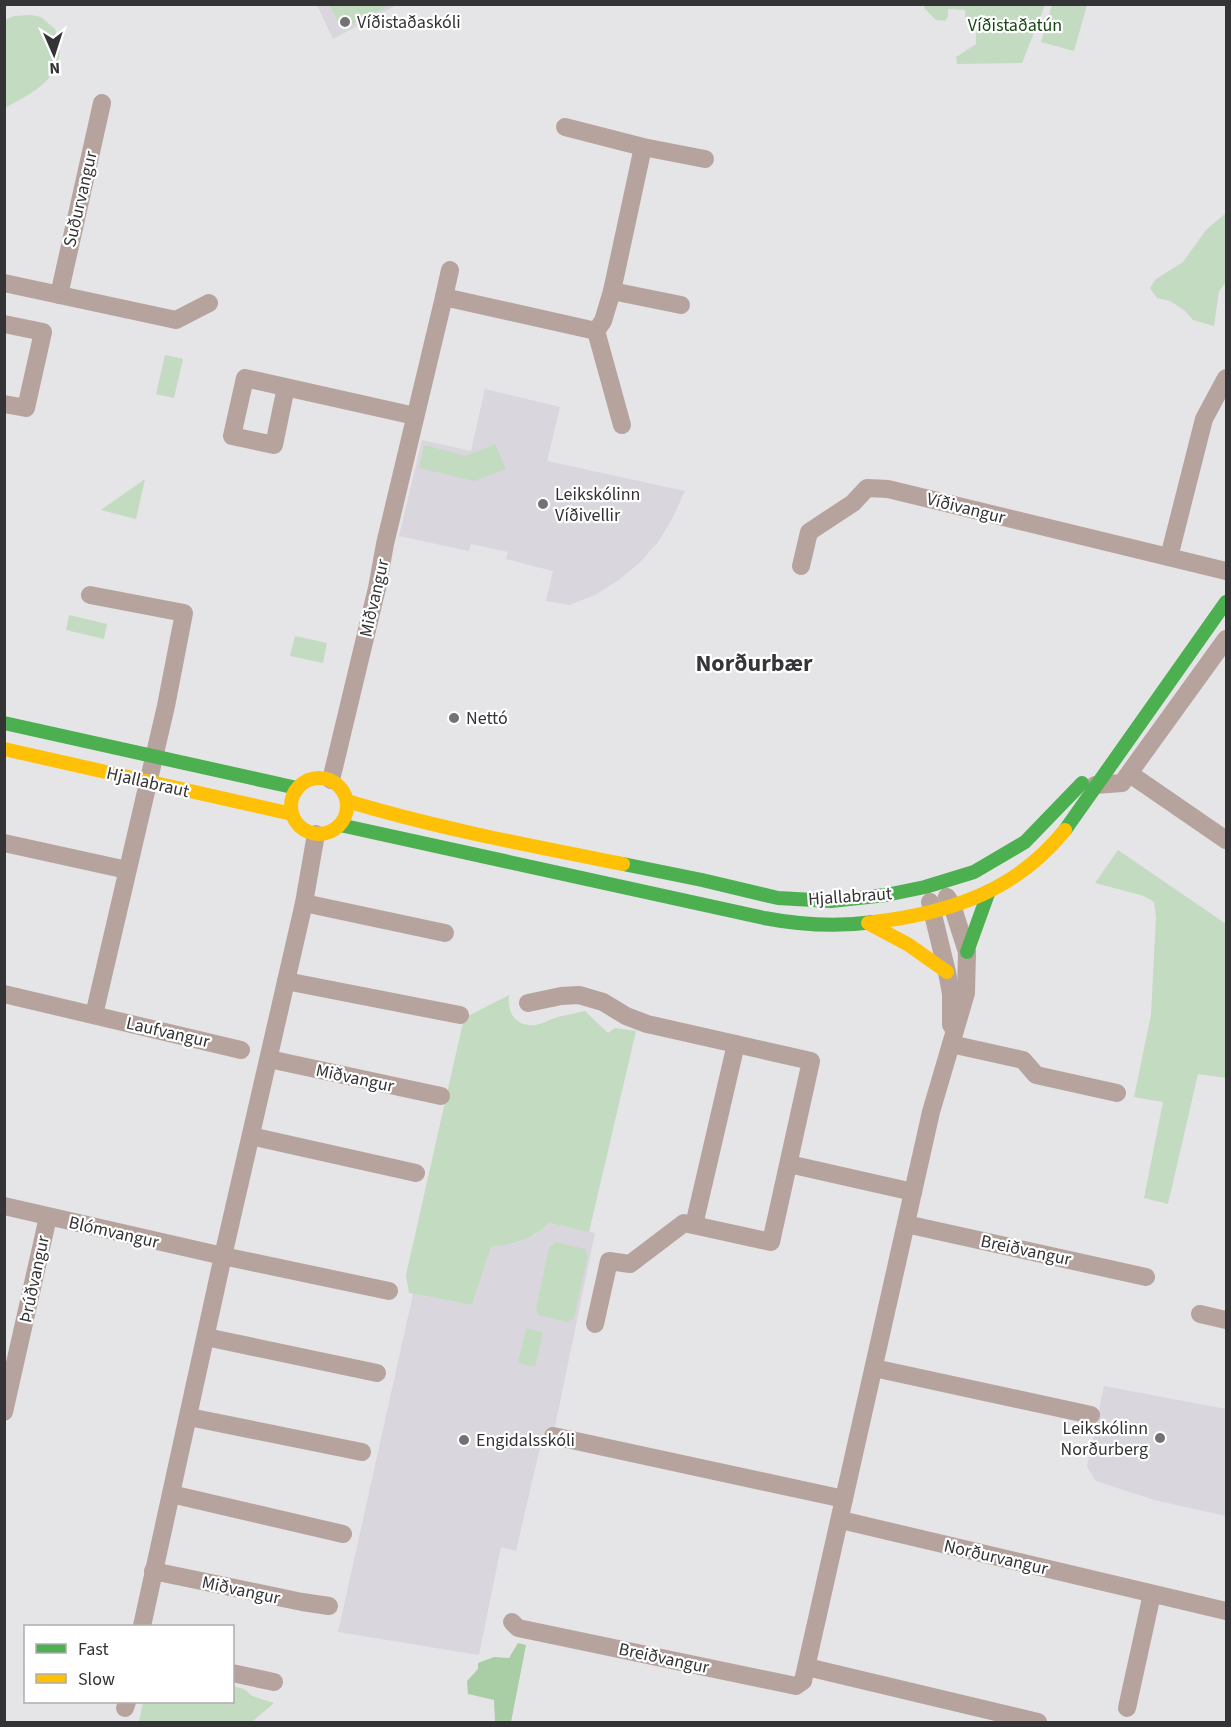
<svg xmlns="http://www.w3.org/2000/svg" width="1231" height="1727" viewBox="0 0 1231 1727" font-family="'Source Sans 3',sans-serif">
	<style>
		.built { fill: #dad6dd }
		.green { fill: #c3dbc1 }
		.forest { fill: #a9cea6 }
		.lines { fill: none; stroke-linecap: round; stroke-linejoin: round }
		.street { stroke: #b6a39d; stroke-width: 18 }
		.fast { stroke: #4caf50; stroke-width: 14 }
		.slow { stroke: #ffc107; stroke-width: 14 }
		.poi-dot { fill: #727173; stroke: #fff; stroke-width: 2 }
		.labels { text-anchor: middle; stroke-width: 4.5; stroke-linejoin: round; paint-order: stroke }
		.poi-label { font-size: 18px; fill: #343335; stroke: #fff; text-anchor: start }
		.park-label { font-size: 18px; fill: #184615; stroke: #fff }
		.street-label { font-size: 18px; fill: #343335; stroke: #fff }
		.district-label { font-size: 24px; font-weight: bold; fill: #363538; stroke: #fff }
	</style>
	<rect width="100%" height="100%" fill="#e5e4e6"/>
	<g class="built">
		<polygon points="317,5 397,5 333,39"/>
		<polygon points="485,389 560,407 547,461 685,491 673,517 659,541 640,562 619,580 595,595 569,605 546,601 553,571 506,559 508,552 471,544 469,551 399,536 422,440 471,451"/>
		<polygon points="550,1223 595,1233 553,1436 541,1443 516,1551 501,1547 479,1655 338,1632 413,1294 472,1305 491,1247 515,1243 535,1235"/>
		<polygon points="1104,1386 1226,1409 1226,1516 1154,1500 1096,1481 1087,1467"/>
	</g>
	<g class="green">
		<polygon points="329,5 391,5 342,29"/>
		<polygon points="924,5 924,4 1045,5 1022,63 957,64 956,57 976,44 976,31 970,28 965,18 965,10 948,9 948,16 945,21 936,20 925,9"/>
		<polygon points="1052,5 1087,5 1074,51 1041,42"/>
		<path d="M 31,15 L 41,17 L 55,29 C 57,37 61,49 59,57 C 54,84 26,96 5,108 L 5,20 L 14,16 Z"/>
		<polygon points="1226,213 1226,282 1219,291 1214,326 1193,320 1184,310 1170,301 1157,298 1150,288 1156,279 1183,262 1206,230"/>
		<polygon points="165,355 183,359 174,398 156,394"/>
		<polygon points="495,444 506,469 474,481 419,468 424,445 466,456"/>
		<polygon points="145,479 136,519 101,510"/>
		<polygon points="69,615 107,624 104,639 66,630"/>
		<polygon points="295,636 327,643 323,663 290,656"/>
		<polygon points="1118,850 1226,924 1226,1078 1198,1074 1168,1204 1144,1198 1163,1102 1134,1097 1151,1015 1156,917 1154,902 1144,896 1095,883"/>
		<path d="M 509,995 C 507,1012 515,1027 535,1025 C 543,1024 550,1019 558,1017 C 567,1015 576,1013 585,1011 L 608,1033 L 615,1028 L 636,1031 L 589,1232 L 550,1223 C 528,1241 519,1243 491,1247 L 472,1305 L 409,1293 L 406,1275 L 464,1018 Z"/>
		<polygon points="556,1242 585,1249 588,1255 574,1318 568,1322 538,1315 536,1310 549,1247"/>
		<polygon points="526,1328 543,1332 535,1367 518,1363"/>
		<polygon points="233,1686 244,1689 252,1696 274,1703 252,1722 139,1722 143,1702 232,1702"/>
	</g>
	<polygon class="forest" points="518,1643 526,1645 511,1722 495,1722 494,1700 468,1694 467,1681 478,1669 478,1663 494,1657 509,1658"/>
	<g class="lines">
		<g class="street">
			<polyline points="565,127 643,147 705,159"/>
			<polyline points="4,283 176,320 209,303"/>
			<polyline points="612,291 681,305"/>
			<polyline points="59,295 102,103"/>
			<polyline points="444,297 450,270"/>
			<polyline points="4,324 43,332 26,408 4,404"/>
			<polyline points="596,331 622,425"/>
			<polyline points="286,387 274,445 232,436 245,378 415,416"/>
			<polyline points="1169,557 1204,419 1226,378"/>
			<polyline points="801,566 809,532 853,503 867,488 888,489 1226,571"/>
			<polyline points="90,595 184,613 166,706 94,1015"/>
			<polyline points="1130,774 1226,840"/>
			<polyline points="331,780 377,588 385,544 444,297 596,331 603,321 612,291 643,147"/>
			<polyline points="1095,785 1122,783 1226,639"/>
			<polyline points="4,843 127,870"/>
			<polyline points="930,902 947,972 951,994 951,1025"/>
			<polyline points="304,903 445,933"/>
			<polyline points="286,981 460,1015"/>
			<polyline points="4,994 241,1050"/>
			<polyline points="528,1003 561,996 579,995 603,1002 626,1016 647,1024 811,1061 771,1242 684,1223 630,1264 609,1261 595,1324"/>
			<polyline points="951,1044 1023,1060 1036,1075 1117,1093"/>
			<polyline points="269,1059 441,1096"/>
			<polyline points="251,1136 416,1173"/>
			<polyline points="789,1164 913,1192"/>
			<polyline points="4,1206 223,1256 389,1291"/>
			<polyline points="906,1224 1146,1277"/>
			<polyline points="694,1225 736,1044"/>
			<polyline points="1200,1314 1226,1320"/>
			<polyline points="206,1337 377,1373"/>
			<polyline points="874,1368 1091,1415"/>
			<polyline points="4,1412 48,1217"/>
			<polyline points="189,1417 362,1452"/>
			<polyline points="553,1436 844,1499"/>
			<polyline points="171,1494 343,1534"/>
			<polyline points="841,1520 1226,1611"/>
			<polyline points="153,1571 302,1602 329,1606"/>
			<polyline points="512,1622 518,1628 796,1686 803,1681 931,1112 966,993 967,952 952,905 947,897"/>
			<polyline points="142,1626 223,1256 304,903 316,834"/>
			<polyline points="807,1667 1038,1722"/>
			<polyline points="232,1673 274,1682"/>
			<polyline points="125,1708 127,1702"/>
			<polyline points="1127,1708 1152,1594"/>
		</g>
		<g class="fast">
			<polyline points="4,723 297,788"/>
			<path d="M 340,825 L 764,918 C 801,925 837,927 874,922"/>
			<polyline points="1065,830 1226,602"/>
			<polyline points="623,864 702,880 778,898 831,901 886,895 925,887 974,872 1025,842 1082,783"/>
			<polyline points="967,952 989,891"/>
		</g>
		<g class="slow">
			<polyline points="4,749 292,814"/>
			<circle cx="319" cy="806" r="28"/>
			<path d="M 347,801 C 436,828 532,846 623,864"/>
			<path d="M 874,922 C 950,913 1016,891 1065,830"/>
			<polyline points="868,923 909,945 947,972"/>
		</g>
	</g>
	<g class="poi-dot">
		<circle cx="345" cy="22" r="6"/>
		<circle cx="543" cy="504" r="6"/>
		<circle cx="454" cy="718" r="6"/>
		<circle cx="1160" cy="1438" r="6"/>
		<circle cx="464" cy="1440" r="6"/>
	</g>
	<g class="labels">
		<g class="poi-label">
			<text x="357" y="28">Víðistaðaskóli</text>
			<text x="555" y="500">Leikskólinn<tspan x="555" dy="21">Víðivellir</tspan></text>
			<text x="466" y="724">Nettó</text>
			<text x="1148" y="1434" text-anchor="end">Leikskólinn<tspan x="1148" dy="21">Norðurberg</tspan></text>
			<text x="476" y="1446">Engidalsskóli</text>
		</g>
		<g class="park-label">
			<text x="1015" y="31">Víðistaðatún</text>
		</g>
		<g class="street-label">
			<text transform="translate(80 199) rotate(-77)" y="6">Suðurvangur</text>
			<text transform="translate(966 508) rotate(14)" y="6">Víðivangur</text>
			<text transform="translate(374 598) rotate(-77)" y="6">Miðvangur</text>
			<text transform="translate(148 782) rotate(13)" y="6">Hjallabraut</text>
			<text transform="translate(850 896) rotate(-4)" y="6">Hjallabraut</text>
			<text transform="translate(168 1032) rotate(13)" y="6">Laufvangur</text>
			<text transform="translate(355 1078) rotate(12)" y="6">Miðvangur</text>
			<text transform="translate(114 1232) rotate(13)" y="6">Blómvangur</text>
			<text transform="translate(1026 1250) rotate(12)" y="6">Breiðvangur</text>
			<text transform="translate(34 1279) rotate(-78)" y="6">Þrúðvangur</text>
			<text transform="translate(996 1557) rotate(13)" y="6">Norðurvangur</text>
			<text transform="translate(241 1590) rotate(12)" y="6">Miðvangur</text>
			<text transform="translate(664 1658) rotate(12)" y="6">Breiðvangur</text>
		</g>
		<g class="district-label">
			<text x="754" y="671">Norðurbær</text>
		</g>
	</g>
	<rect width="1231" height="1727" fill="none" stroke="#343335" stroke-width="12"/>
	<rect x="24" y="1625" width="210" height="78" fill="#ffffff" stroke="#aeadae" stroke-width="1.5"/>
	<rect x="36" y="1644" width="30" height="9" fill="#4caf50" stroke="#aeadae" stroke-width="1.5"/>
	<text x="78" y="1655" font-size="18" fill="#343335">Fast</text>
	<rect x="36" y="1674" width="30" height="9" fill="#ffc107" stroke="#aeadae" stroke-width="1.5"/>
	<text x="78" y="1685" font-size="18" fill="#343335">Slow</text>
	<g transform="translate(54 54) rotate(177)" stroke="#ffffff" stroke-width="4.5" paint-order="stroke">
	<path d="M0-4.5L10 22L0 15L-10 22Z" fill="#343335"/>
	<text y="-9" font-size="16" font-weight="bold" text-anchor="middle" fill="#343335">N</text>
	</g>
</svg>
